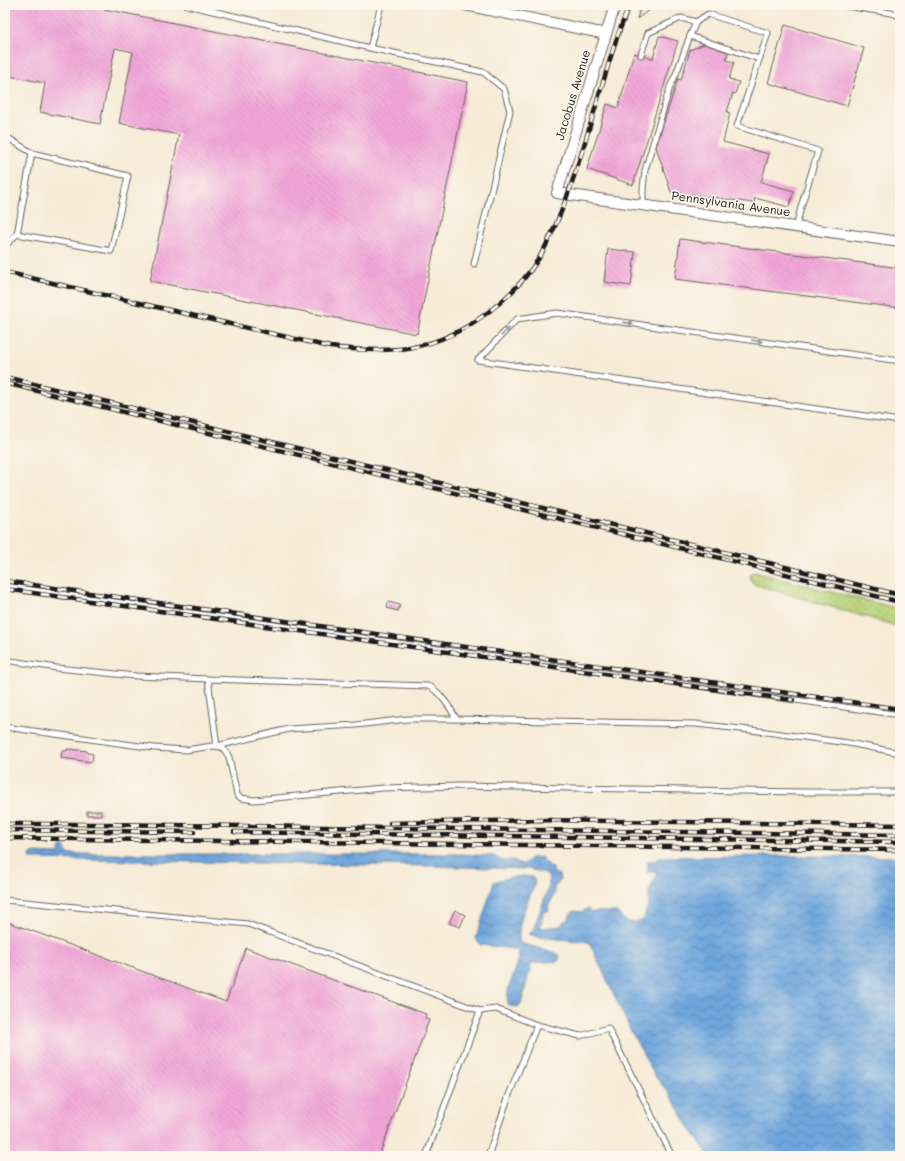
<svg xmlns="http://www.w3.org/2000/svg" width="905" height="1161" viewBox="0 0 905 1161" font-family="Mali,sans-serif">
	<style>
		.grass { fill: url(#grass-dots); stroke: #6a774a }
		.water { fill: url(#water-waves); stroke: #45617c }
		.building { fill: url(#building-back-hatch) }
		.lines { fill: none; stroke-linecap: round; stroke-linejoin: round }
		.service-casing { stroke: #68645d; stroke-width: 7 }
		.minor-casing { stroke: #68645d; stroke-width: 12 }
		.service { stroke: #fff; stroke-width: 5 }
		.minor { stroke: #fff; stroke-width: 10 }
		.rail-casing { stroke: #1c1c1c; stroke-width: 4.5 }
		.rail { stroke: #fbf7ec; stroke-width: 3; stroke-dasharray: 9; stroke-linecap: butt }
		.oneway { fill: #999 }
		.labels { text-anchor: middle; stroke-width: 3.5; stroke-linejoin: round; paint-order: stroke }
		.street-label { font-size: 12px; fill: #1c1c1c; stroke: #fbf7ec }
	</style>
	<defs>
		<pattern id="grass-dots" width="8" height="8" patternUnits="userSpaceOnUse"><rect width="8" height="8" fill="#b7d278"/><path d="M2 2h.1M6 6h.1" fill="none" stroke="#9db467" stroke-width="1.8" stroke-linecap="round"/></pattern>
		<pattern id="water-waves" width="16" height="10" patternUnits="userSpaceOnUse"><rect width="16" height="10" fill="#6ea6dd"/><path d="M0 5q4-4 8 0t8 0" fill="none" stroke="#5a86b2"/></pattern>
		<pattern id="building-back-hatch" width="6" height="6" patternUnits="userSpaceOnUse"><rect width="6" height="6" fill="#f2a7d9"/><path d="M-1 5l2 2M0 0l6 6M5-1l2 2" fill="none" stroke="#cf8fba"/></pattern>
	</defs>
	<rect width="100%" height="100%" fill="#fbf7ec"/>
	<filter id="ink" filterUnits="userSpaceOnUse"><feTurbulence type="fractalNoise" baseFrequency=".025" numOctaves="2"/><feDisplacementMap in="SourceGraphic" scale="8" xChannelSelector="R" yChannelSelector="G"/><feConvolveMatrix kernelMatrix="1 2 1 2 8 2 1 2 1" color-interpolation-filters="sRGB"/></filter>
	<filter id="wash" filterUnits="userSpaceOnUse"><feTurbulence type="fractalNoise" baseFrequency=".012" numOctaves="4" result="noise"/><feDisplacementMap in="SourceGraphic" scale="16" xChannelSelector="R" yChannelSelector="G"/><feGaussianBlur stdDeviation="0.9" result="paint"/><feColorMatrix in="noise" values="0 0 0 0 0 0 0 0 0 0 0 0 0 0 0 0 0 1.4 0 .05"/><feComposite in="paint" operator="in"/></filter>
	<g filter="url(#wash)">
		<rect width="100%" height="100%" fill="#f6ebd7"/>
		<polygon class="grass" points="754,572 900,609 900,627 756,585 753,583 750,577 751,574"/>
		<g class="water">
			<path d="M 61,847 L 65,847 L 67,854 L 457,854 L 494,856 L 503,861 L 513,860 L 518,864 L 524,864 L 531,858 L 541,857 L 545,863 L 548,864 L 549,867 L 553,868 L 553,872 L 559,875 L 560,880 L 557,885 L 554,886 L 555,893 L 548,907 L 549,911 L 544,911 L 540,928 L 561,926 L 564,921 L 568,921 L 571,913 L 575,911 L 582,912 L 588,908 L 590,912 L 617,912 C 625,924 632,924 644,920 L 646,910 L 649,903 L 649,891 L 656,876 L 656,871 L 647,873 L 648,861 L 655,861 L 661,857 L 785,856 L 900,857 L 900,1156 L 709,1156 L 688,1125 L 669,1093 L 655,1076 L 632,1033 L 589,942 L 538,937 L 529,934 L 533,930 L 549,886 L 549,877 L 543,872 L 527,869 L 428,866 L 31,859 L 30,855 L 32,853 L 59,854 Z"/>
			<path d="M 522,876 L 532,877 L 535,881 L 534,886 C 528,901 515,926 520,943 L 556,953 L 560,956 L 558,961 L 534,963 L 531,966 L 521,1004 L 518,1007 L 509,1006 C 502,987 523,966 518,950 L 514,949 L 481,945 L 478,942 L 476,938 L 494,882 L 503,879 Z"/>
		</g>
		<g id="blocks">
			<g class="building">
				<polygon points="5,5 84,5 468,82 417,334 150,281 179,135 119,123 133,52 115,48 100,124 40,112 45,83 5,75"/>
				<polygon points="641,5 661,5 646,12 637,19"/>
				<polygon points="785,25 864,48 847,106 768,83"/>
				<polygon points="659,36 678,41 633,185 587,169 607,104 618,108 634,53 653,59"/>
				<polygon points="704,44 728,52 726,60 734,62 729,79 739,82 735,94 733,93 727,112 730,113 723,142 769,154 761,182 794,191 789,207 755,198 754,203 671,192 656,147 678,79 681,80 690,50"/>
				<polygon points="5,163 10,164 6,182 5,182"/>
				<polygon points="680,239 900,268 900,308 675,279"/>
				<polygon points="608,249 635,252 631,286 604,282"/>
				<polygon points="388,602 400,605 398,611 387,608"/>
				<polygon points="67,749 87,751 87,753 93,754 92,762 61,758 62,751 67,751"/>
				<rect x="87" y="811" width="14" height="4"/>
				<polygon points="455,910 465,915 460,927 449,923"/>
				<polygon points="5,921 226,1002 246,948 426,1014 425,1018 429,1020 379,1156 5,1156"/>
			</g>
		</g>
	</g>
	<g filter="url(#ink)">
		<use href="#blocks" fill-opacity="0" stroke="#68645d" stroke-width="1"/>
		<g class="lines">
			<g class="service-casing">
				<g id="service">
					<polyline points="187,5 370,48 483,72 504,89 510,111 474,264"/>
					<polyline points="840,5 891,13 900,16"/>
					<polyline points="370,48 381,5"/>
					<polyline points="641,55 648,33 681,18 696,22"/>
					<polyline points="759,59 690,36 696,22 708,14 768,33 737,126 818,151 801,207 796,227"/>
					<polyline points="5,136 32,153 128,176 111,251 17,234 32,153"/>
					<polyline points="643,205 643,189 645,170 670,87 676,74 690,36"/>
					<polyline points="5,246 17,234"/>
					<polyline points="478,360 517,319 557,313 900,361"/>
					<polyline points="478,360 900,421"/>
					<path d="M 5,586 C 304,628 601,674 900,715"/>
					<path d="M 5,660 L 57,668 L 136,676 L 208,679 L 217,746 L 289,729 L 356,725 L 408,719 L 456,719 C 452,710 438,689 428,686 L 208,679"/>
					<polyline points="456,719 696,724 759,731 848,743 900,753"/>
					<polyline points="5,727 154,748 186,750 212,746 221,747 224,749 229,757 237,795 241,798 254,800 383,788 460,786 804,792 900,792"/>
					<polyline points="5,900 248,924 480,1011 426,1156"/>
					<polyline points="480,1011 496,1009 537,1025 580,1036 608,1028 672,1156"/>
					<polyline points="488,1156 509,1095 537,1025"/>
				</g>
			</g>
			<g class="minor-casing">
				<g id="minor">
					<polyline points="465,5 606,34"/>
					<polyline points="615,5 557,193 900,242"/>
				</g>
			</g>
			<use href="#service" class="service"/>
			<use href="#minor" class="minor"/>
			<g class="rail-casing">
				<g id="rail">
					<path d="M 5,272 L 330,347 C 392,354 435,352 487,313 C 507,298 526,279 539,258 C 547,245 553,231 559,217 C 578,172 590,123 605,76 C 612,52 619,28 630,5"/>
					<polyline points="5,377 900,595"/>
					<polyline points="5,383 900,602"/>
					<polyline points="5,581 900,709"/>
					<polyline points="5,589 540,665 793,700"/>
					<polyline points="390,823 542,820 900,825"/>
					<polyline points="5,824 101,824 900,835"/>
					<polyline points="5,830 194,832"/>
					<polyline points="234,832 900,842"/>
					<polyline points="5,838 900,850"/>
				</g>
			</g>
			<use href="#rail" class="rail"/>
		</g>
		<defs><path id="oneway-solid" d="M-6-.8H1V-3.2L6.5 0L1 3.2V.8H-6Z"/></defs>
		<g class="oneway">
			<use href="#oneway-solid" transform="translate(628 323) rotate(8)"/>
			<use href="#oneway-solid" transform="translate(505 332) rotate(-47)"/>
			<use href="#oneway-solid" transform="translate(757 341) rotate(8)"/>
		</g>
	</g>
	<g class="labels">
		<g class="street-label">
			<text transform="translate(573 95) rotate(-73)" y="4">Jacobus Avenue</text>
			<text transform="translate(731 204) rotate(8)" y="4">Pennsylvania Avenue</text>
		</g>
	</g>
	<rect width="905" height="1161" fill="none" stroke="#fbf7ec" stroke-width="20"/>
</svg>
